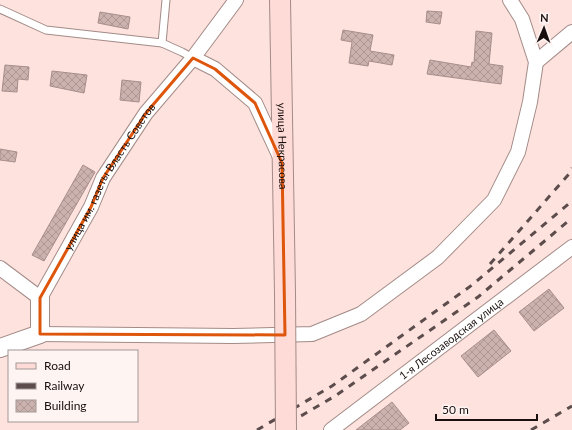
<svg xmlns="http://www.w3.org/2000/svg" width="572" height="430" viewBox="0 0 572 430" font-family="Lato,sans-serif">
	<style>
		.building { fill: url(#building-cross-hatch); stroke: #a78e8a }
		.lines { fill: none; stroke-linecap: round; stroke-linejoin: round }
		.service-casing { stroke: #a38b87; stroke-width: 9 }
		.minor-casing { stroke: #a38b87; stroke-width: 16 }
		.tertiary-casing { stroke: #a38b87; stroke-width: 20 }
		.secondary-casing { stroke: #a38b87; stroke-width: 22 }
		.service { stroke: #fff; stroke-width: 7 }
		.minor { stroke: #fff; stroke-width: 14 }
		.tertiary { stroke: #fff; stroke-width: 18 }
		.secondary { stroke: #fedbd6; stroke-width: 20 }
		.rail { stroke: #5c4d4c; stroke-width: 3; stroke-dasharray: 7 7; stroke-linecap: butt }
		.secondary-bridge-casing { stroke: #a38b87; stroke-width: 22; stroke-linecap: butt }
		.secondary-bridge { stroke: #fedbd6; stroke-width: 20 }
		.marked { fill: none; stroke: #de550c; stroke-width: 3; stroke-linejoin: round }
		.labels { text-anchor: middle; stroke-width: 3; stroke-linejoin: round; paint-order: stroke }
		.street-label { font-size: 11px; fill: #180f0e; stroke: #fef4f2 }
	</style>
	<defs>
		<pattern id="building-cross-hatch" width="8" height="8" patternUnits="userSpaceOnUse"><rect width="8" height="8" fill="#ccb2ae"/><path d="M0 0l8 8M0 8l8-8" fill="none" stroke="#ae9894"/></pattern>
	</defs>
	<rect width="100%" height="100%" fill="#fde2de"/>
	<g class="building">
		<polygon points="427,11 442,12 440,24 426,22"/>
		<polygon points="100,12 130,17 128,29 98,23"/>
		<polygon points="343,30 373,35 370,51 394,55 392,65 369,61 368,66 349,63 352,42 341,40"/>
		<polygon points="476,31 492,33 489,64 503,66 501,84 427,74 430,60 471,67 472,62 474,63"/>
		<polygon points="5,65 29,67 28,80 18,79 17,92 2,91"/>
		<polygon points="52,71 87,75 84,93 50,86"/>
		<polygon points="122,80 141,82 139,102 120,100"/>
		<polygon points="0,149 17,152 15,162 0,160"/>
		<polygon points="83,165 95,172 44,261 32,255"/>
		<polygon points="549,289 564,308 534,331 519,312"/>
		<polygon points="494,330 511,351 478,377 461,356"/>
		<polygon points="392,402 409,423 400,430 356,430"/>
	</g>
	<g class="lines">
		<g class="service-casing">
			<g id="service">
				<polyline points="0,9 46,30 162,43 166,0"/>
				<polyline points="162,43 182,52 193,58"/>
			</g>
		</g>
		<g class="minor-casing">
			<g id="minor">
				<polyline points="193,58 215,69 255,103 280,157"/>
				<polyline points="536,62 572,32"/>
				<path id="s1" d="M 0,268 L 40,298 L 91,207 L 103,178 L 146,113 L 193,58 L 236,0"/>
				<polyline points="40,334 233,336 312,334 361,314 438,257 494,200 518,152 530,102 536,62 522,19 510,0"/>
				<path id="s2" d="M 331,430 L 572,247"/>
			</g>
		</g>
		<g class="tertiary-casing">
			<polyline id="tertiary" points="0,348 40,334 40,298"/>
		</g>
		<g class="secondary-casing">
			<g id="secondary">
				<path id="s3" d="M 280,0 L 285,293"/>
			</g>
		</g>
		<use href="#service" class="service"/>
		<use href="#minor" class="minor"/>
		<use href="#tertiary" class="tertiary"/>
		<use href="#secondary" class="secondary"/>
		<g class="rail">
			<polyline points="490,264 569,174 572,168"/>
			<polyline points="257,430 332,386 472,285 572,201"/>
			<polyline points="277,430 335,396 478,297 572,218"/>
			<polyline points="531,430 572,406"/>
		</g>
		<g class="secondary-bridge-casing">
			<polyline id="secondary-bridge" points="285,293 286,430"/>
		</g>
		<use href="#secondary-bridge" class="secondary-bridge"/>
	</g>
	<path class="marked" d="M 193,58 L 215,69 L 255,103 L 282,163 L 285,335 L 40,334 L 40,298 L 91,207 L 103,178 L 146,113 Z"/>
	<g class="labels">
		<g class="street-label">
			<text dy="4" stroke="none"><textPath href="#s3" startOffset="146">улица Некрасова</textPath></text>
			<text dy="4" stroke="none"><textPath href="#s1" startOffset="190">улица им. газеты Власть Советов</textPath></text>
			<text dy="4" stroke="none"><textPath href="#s2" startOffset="151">1-я Лесозаводская улица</textPath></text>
		</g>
	</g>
	<rect x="8" y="350" width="130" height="72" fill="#fef4f2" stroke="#a29897"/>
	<rect x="16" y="363" width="20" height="6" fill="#fedbd6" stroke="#a29897"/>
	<text x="44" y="370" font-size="12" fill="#180f0e">Road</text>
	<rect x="16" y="383" width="20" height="6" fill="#5c4d4c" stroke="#a29897"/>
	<text x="44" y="390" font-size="12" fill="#180f0e">Railway</text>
	<rect x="16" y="400" width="20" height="12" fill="url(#building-cross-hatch)" stroke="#a29897"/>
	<text x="44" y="410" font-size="12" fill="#180f0e">Building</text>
	<g transform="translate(544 28) rotate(2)" stroke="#fef4f2" stroke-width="3" paint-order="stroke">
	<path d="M0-3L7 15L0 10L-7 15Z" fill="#180f0e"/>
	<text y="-6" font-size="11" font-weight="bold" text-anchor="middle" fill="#180f0e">N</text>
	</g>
	<path d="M436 414v6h101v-6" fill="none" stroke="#180f0e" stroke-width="2"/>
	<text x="442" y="414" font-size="12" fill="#180f0e" stroke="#fef4f2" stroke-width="3" paint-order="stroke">50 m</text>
</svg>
